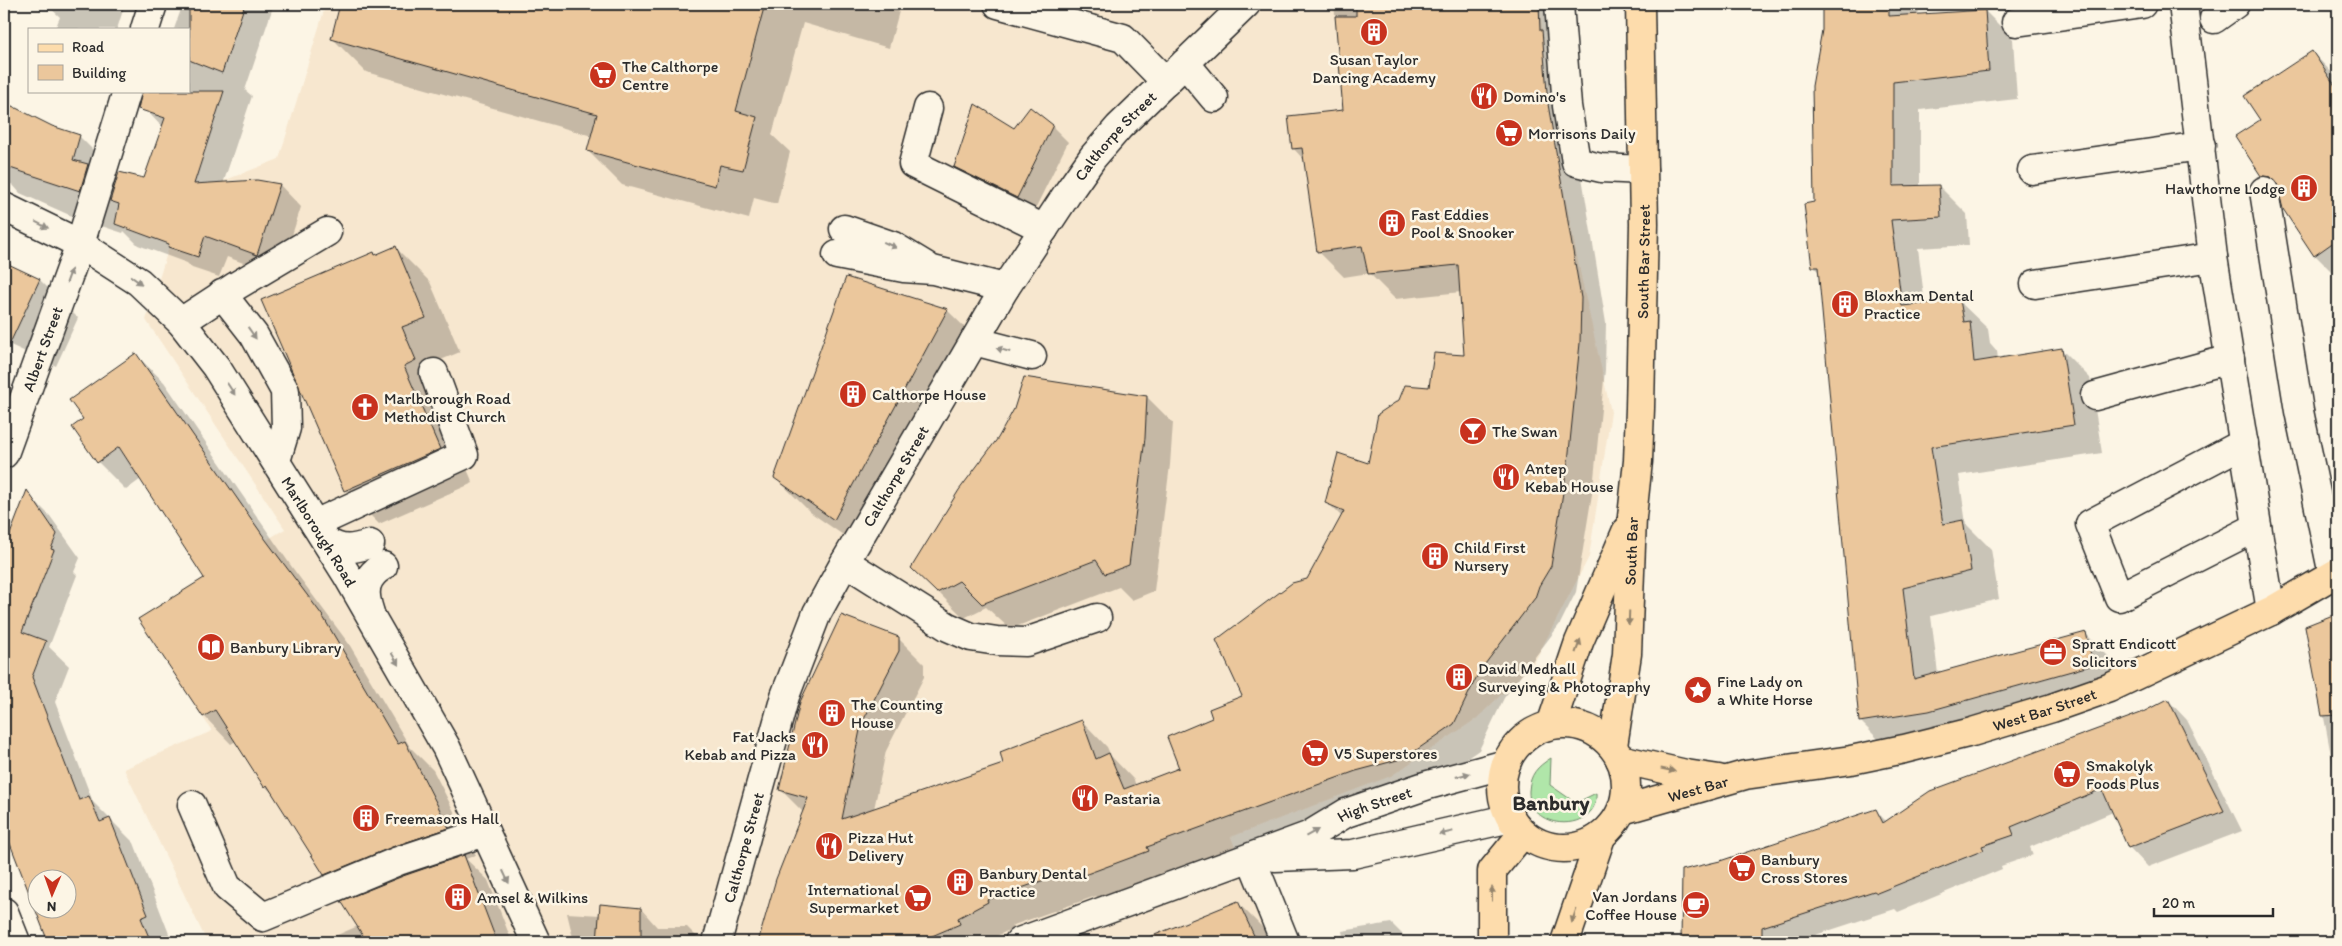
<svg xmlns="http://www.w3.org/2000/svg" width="2342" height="946" viewBox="0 0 2342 946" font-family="Itim,sans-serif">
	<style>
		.built { fill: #f7e7cf }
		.green { fill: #b0e6a9; stroke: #6e886a }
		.shadow { fill: #0003; fill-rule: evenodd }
		.building { fill: #ebc79c; stroke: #2b2b2b; fill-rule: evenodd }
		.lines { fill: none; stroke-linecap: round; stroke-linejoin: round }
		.minor-casing { stroke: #2b2b2b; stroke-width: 31 }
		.major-casing { stroke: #2b2b2b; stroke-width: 31 }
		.minor { stroke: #fcf5e5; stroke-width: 28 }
		.major { stroke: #fddcac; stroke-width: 28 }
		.oneway { fill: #949088 }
		.oneway2 { fill: #94846c }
		.labels { text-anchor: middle; stroke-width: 5; stroke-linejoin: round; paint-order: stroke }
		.poi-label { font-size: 16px; fill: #2b2b2b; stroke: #fcf5e5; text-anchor: start }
		.street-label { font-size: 16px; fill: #2b2b2b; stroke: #fcf5e5 }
		.district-label { font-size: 21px; font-weight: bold; fill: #2b2b2b; stroke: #fcf5e5 }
	</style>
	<rect width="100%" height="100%" fill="#fcf5e5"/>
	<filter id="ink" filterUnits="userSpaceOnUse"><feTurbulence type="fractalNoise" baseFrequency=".02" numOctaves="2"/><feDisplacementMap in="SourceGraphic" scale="10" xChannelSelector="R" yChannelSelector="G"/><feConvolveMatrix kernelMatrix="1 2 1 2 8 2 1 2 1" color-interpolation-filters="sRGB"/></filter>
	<g filter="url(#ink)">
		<polygon class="built" points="326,4 1540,4 1549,117 1582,281 1611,412 1589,557 1534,663 1476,719 1391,776 1231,837 1273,942 207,942 124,769 212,731 138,619 224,565 285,529 146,320 185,196 279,159"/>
		<path class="green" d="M 1551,758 L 1550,785 L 1576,803 L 1596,793 C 1599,833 1528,833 1529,791 C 1530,774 1537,767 1551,758 Z"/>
		<g class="shadow">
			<polygon points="46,4 125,4 117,29 55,29 60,17"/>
			<polygon points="183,4 274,4 245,90 252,96 223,184 280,185 301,207 279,276 227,257 219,277 192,268 187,263 138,245 124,231 123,233 74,217 20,193 13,185 4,181 4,101 9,106 52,127 79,136 119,176 145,179 163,128 147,111 189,91 189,29 174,29"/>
			<polygon points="342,4 901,4 889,48 803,23 772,135 790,152 777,204 754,198 749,219 622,185 588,151 592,136 366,72 332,38"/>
			<polygon points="1334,4 1563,4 1568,92 1606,323 1605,370 1593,488 1576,592 1560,624 1504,698 1479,750 1431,783 1103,903 1096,896 1011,926 1013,928 985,942 759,942 777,880 803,812 781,790 898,638 924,664 924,677 886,751 874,809 1004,765 1082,721 1107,747 1111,756 1134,780 1136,786 1180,768 1214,718 1244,696 1342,517 1327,502 1369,465 1430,388 1466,356 1461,292 1395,299 1369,273 1344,277 1318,251 1305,161 1293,148 1344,111"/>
			<polygon points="1823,4 1920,4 1918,15 1985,11 2013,39 2017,99 1920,110 1920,187 1939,186 1967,214 1969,245 1918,248 1925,305 1959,301 1988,329 1990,343 1997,351 1998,359 2061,349 2090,378 2102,453 1959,475 1966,524 1991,549 1999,599 1931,616 1938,674 2086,634 2114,662 2121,693 1888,749 1860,721 1819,272 1813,266"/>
			<polygon points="2312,52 2338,79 2338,278 2315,255 2280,193 2262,175 2262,120"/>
			<polygon points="1052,126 1068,142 1033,213 972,183 955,167 1014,129"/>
			<polygon points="396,248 430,282 460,352 436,362 437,400 473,483 379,524 345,490 376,256"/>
			<polygon points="4,263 40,280 78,318 56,366 4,342"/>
			<polygon points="847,278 947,310 982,344 869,553 810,512 776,478"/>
			<polygon points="136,355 164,382 294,570 349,644 410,747 433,770 476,855 466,859 488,880 512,942 321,942 358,926 350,899 325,874 276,797 265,786 236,741 231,744 204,716 206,578 141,479 126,490 98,462 85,420"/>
			<polygon points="1147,397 1173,423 1170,465 1154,591 1132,600 1119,587 1010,629 986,607 964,618 913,567"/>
			<path d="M 27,493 L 50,516 L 80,558 L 74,572 L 77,575 L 49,647 L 69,666 L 55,702 L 93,802 L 134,843 L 171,939 L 164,942 L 49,942 L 4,827 L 4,540 L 7,533 L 11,535 ZM 38,878 L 68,878 L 68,908 L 38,908 Z"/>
			<polygon points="2338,614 2338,793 2307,626"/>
			<polygon points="2168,700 2187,720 2242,831 2148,867 2129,847 2113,812 2030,847 2033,855 2001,866 2002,869 1898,912 1895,909 1794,942 1682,942 1683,871 1720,863 1876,811 1887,822 2142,714"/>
			<polygon points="1238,903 1264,929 1270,942 1138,942"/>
			<polygon points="641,909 657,927 687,927 702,942 574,942 567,913 600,915"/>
			<polygon points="1391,923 1410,942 1344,942 1342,931"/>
		</g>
		<g class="building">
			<polygon points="189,4 245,4 222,73 189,60"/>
			<polygon points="340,4 765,4 736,111 757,117 743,170 720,165 715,186 587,151 597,114 331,39"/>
			<polygon points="1356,4 1539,4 1540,30 1542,30 1548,104 1581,298 1580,343 1568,462 1551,566 1539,586 1535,598 1479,672 1454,724 1405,758 1356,771 1309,788 1147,847 1149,851 1076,878 1073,870 987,900 988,902 958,918 960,924 918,942 758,942 776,879 808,798 779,790 800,702 841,615 899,637 899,651 861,725 842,819 1003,764 1000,752 1082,720 1096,759 1109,753 1124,789 1179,768 1167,737 1212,718 1209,709 1242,696 1216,640 1292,583 1307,579 1344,511 1325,503 1338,453 1368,463 1378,414 1399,400 1405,385 1429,387 1434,353 1464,355 1458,265 1368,274 1362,246 1317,252 1302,148 1292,149 1288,116 1343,110 1335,16 1356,16"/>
			<polygon points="1822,4 1889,4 1889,16 1985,10 1989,71 1893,82 1893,186 1939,185 1941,217 1891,220 1902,306 1960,300 1964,322 1970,321 1974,362 2062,348 2074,425 1931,447 1943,524 1963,520 1971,571 1903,588 1914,679 2086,632 2093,665 1929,711 1859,722 1818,267 1812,267 1804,204 1814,202 1812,86 1822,30"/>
			<polygon points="2312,51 2338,90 2338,239 2314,256 2283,209 2276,182 2270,177 2261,176 2235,136 2260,120 2244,96"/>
			<polygon points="142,91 224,91 194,184 257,180 280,184 257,255 205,236 198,257 168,247 169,244 115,224 119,204 110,201 119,172 144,178 165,118 138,109"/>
			<polygon points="4,102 52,126 80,135 73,160 88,164 80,191 4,166"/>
			<polygon points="975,104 1014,128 1030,107 1053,125 1017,198 954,167"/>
			<polygon points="396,246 426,318 402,327 416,360 404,366 440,449 344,491 261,300 374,252 375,255"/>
			<polygon points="4,262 40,279 4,356"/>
			<polygon points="846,277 948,309 834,520 774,478"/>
			<polygon points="136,353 266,540 322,615 398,744 405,741 449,828 392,847 324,875 267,785 264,787 215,710 203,717 138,619 204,578 119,447 97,463 72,427 83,419 69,400"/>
			<polygon points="1024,377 1147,396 1145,438 1129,565 1105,574 1096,560 982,604 959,581 937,593 911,568 959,490 998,438 1014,409"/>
			<path d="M 27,490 L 57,534 L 51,549 L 54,550 L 22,632 L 46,641 L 32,677 L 79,800 L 89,796 L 100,822 L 110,818 L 148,915 L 141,918 L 151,942 L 48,942 L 4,828 L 4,550 ZM 38,878 L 68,878 L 68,908 L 38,908 Z"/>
			<polygon points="2338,613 2338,715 2322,716 2305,626"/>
			<polygon points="2168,699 2224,811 2128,848 2102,789 2011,827 2014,835 1982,846 1984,850 1877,893 1874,891 1762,927 1762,942 1681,942 1682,870 1720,861 1876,809 1883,823 1930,791 2141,713"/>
			<polygon points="464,855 497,942 367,942 341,901 403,876"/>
			<polygon points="1238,901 1257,942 1141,942 1140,941"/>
			<polygon points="600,904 641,908 641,942 597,942"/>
		</g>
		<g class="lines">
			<g class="minor-casing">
				<g id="minor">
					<polyline points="998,4 1123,38 1166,82"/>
					<polyline points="1559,4 1567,106 1576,162 1601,168 1643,170"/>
					<polyline points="2183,4 2213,257 2271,611"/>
					<polyline points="2214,19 2235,4"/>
					<polyline points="2016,22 2142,4"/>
					<polyline points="145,29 153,4"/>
					<polyline points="1185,63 1214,98"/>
					<polyline points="928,108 913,164 1044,229"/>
					<polyline points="2032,170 2201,146"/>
					<polyline points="2264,191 2299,411 2333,575"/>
					<path id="s1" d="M 4,207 L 80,244 L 139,282 L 181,322 L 216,367 L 347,575 L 446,747 L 536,942"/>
					<polyline points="844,229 893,246 926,266"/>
					<polyline points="837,255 904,268 933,270 1005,288"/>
					<polyline points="2035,284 2213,257"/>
					<polyline points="222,294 254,335 285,391 286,428 276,461"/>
					<polyline points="181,322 236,286 327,232"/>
					<polyline points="974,341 1032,356"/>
					<polyline points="2095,396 2230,359"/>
					<polyline points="2244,443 2090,524 2119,597 2257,527"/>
					<path id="s2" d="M 4,454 L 80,244 L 127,91"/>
					<polyline points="315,524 464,455 434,373"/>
					<path d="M 326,541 C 342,552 353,549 370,544"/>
					<polyline points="845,562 948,627 971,637 997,641 1026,642 1097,618"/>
					<path d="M 370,613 C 363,593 363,578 383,566"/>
					<polyline points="192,805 227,887 263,917 398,861 485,832"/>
					<polyline points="1275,857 1353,854 1511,818"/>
					<polyline points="1251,858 1285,942"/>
					<polyline points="4,912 16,942"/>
					<path id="s3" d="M 717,942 L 785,696 L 817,613 L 845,562 L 1005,288 L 1067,194 L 1093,157 L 1119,127 L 1246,4"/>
					<path id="s4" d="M 1019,942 L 1308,836 L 1346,813 L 1428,785 L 1506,764"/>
				</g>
			</g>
			<g class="major-casing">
				<g id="major">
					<circle cx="1564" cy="786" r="62"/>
					<polyline points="1551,725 1579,642 1626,532"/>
					<path id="s5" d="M 1613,746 L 1627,654 L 1632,517 L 1638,461 L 1640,408 L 1644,224 L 1640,4"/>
					<polyline points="1620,759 1686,774 1719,779"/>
					<path id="s6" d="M 1622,810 L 1745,775 L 1851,760 L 1904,749 L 1972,732 L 2052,708 L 2109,688 L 2271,611 L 2338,572"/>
					<polyline points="1492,942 1492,871 1523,833"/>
					<polyline points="1565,942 1601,837"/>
				</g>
			</g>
			<use href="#minor" class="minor"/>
			<use href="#major" class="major"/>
		</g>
		<defs><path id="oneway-solid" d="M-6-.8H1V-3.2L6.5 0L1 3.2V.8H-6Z" transform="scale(1.25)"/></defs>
		<g class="oneway">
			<use href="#oneway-solid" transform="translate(42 225) rotate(26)"/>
			<use href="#oneway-solid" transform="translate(890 245) rotate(25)"/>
			<use href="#oneway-solid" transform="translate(69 276) rotate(-70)"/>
			<use href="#oneway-solid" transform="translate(136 280) rotate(36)"/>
			<use href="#oneway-solid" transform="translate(252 333) rotate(55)"/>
			<use href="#oneway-solid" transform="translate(1003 350) rotate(-164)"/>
			<use href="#oneway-solid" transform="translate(231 389) rotate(57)"/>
			<use href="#oneway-solid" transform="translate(395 659) rotate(60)"/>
			<use href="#oneway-solid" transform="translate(1463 775) rotate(-15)"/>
			<use href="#oneway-solid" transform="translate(1312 833) rotate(-29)"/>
			<use href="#oneway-solid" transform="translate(1446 833) rotate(167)"/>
			<use href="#oneway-solid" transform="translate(506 877) rotate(65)"/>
		</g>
		<g class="oneway2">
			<use href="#oneway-solid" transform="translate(1629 618) rotate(92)"/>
			<use href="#oneway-solid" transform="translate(1578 646) rotate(-70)"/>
			<use href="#oneway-solid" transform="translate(1668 770) rotate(12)"/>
			<use href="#oneway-solid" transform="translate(1492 894) rotate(-90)"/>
			<use href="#oneway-solid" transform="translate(1574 916) rotate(109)"/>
		</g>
	</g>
	<defs>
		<g id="building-disc" transform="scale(1.4375)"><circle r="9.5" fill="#c8321e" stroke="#fcf5e5"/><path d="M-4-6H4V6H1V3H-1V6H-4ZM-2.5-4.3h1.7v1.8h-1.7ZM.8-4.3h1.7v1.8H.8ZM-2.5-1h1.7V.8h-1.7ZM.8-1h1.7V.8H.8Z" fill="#fff"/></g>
		<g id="supermarket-disc" transform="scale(1.4375)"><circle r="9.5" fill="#c8321e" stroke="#fcf5e5"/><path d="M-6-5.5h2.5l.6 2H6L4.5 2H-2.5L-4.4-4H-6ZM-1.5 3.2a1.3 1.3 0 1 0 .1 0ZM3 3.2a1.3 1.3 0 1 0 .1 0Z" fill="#fff"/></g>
		<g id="restaurant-disc" transform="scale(1.4375)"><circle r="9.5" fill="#c8321e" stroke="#fcf5e5"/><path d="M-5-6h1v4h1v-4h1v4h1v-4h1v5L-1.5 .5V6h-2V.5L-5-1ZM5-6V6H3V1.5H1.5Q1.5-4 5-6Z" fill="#fff"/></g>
		<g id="church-disc" transform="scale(1.4375)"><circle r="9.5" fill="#c8321e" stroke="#fcf5e5"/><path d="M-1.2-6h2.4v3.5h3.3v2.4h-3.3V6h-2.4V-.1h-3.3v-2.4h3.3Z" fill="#fff"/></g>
		<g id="bar-disc" transform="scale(1.4375)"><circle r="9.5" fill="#c8321e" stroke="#fcf5e5"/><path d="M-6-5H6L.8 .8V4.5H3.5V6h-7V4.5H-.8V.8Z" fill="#fff"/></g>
		<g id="library-disc" transform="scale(1.4375)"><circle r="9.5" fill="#c8321e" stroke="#fcf5e5"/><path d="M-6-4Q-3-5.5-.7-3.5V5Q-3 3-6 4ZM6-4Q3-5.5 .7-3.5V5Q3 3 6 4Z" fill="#fff"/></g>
		<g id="office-disc" transform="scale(1.4375)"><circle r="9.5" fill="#c8321e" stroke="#fcf5e5"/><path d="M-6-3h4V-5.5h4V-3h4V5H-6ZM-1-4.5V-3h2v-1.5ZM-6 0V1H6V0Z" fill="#fff"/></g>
		<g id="sight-disc" transform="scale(1.4375)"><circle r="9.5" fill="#c8321e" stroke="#fcf5e5"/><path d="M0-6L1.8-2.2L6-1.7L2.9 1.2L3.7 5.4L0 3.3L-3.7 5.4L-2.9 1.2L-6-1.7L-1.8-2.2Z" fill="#fff"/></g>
		<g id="cafe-disc" transform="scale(1.4375)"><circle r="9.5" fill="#c8321e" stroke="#fcf5e5"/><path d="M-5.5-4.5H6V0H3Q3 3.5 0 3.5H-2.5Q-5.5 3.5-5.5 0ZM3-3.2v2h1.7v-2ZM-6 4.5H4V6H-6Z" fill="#fff"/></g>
	</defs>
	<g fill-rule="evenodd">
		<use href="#building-disc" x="1374" y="32"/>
		<use href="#supermarket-disc" x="603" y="75"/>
		<use href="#restaurant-disc" x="1484" y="96"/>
		<use href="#supermarket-disc" x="1509" y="133"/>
		<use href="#building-disc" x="2304" y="188"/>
		<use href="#building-disc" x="1392" y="223"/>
		<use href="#building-disc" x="1845" y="304"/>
		<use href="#building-disc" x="853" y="394"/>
		<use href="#church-disc" x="365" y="407"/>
		<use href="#bar-disc" x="1473" y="431"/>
		<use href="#restaurant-disc" x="1506" y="477"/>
		<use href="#building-disc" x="1435" y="556"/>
		<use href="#library-disc" x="211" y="647"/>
		<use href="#office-disc" x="2053" y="652"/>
		<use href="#building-disc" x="1459" y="677"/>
		<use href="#sight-disc" x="1698" y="690"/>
		<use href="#building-disc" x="832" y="713"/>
		<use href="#restaurant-disc" x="815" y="745"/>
		<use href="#supermarket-disc" x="1315" y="753"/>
		<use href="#supermarket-disc" x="2067" y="774"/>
		<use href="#restaurant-disc" x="1085" y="798"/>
		<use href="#building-disc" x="366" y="818"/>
		<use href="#restaurant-disc" x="829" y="846"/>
		<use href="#supermarket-disc" x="1742" y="868"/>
		<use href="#building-disc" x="960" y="882"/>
		<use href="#building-disc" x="458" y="897"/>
		<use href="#supermarket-disc" x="918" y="898"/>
		<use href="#cafe-disc" x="1696" y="905"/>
	</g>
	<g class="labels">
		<g class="poi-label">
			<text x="1374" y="65" text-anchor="middle">Susan Taylor<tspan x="1374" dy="18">Dancing Academy</tspan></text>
			<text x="622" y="72">The Calthorpe<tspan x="622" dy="18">Centre</tspan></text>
			<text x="1503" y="102">Domino's</text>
			<text x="1528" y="139">Morrisons Daily</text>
			<text x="2285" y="194" text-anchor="end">Hawthorne Lodge</text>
			<text x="1411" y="220">Fast Eddies<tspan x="1411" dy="18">Pool &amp; Snooker</tspan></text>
			<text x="1864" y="301">Bloxham Dental<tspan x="1864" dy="18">Practice</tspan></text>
			<text x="872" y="400">Calthorpe House</text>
			<text x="384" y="404">Marlborough Road<tspan x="384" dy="18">Methodist Church</tspan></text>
			<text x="1492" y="437">The Swan</text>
			<text x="1525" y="474">Antep<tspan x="1525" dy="18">Kebab House</tspan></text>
			<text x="1454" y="553">Child First<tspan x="1454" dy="18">Nursery</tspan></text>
			<text x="2072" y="649">Spratt Endicott<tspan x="2072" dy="18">Solicitors</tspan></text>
			<text x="230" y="653">Banbury Library</text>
			<text x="1478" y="674">David Medhall<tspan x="1478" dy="18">Surveying &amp; Photography</tspan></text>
			<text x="1717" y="687">Fine Lady on<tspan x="1717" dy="18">a White Horse</tspan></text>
			<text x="851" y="710">The Counting<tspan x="851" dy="18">House</tspan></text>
			<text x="796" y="742" text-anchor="end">Fat Jacks<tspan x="796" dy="18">Kebab and Pizza</tspan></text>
			<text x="1334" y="759">V5 Superstores</text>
			<text x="2086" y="771">Smakolyk<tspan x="2086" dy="18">Foods Plus</tspan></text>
			<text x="1104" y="804">Pastaria</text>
			<text x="385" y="824">Freemasons Hall</text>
			<text x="848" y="843">Pizza Hut<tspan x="848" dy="18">Delivery</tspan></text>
			<text x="1761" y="865">Banbury<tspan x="1761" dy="18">Cross Stores</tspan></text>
			<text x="979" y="879">Banbury Dental<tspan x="979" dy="18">Practice</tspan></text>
			<text x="899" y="895" text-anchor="end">International<tspan x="899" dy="18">Supermarket</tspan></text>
			<text x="1677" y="902" text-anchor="end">Van Jordans<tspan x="1677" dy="18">Coffee House</tspan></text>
			<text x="477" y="903">Amsel &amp; Wilkins</text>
		</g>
		<g class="street-label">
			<text dy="6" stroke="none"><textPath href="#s3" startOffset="908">Calthorpe Street</textPath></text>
			<text dy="6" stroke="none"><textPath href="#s5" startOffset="486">South Bar Street</textPath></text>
			<text dy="6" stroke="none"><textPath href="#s2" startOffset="112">Albert Street</textPath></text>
			<text dy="6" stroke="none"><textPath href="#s3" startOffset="502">Calthorpe Street</textPath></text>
			<text dy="6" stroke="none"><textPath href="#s1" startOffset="464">Marlborough Road</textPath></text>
			<text dy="6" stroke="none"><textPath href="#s5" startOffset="196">South Bar</textPath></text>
			<text dy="6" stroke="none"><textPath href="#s6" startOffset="435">West Bar Street</textPath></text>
			<text dy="6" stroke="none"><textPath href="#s6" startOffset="79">West Bar</textPath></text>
			<text dy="6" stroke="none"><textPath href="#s4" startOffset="382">High Street</textPath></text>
			<text dy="6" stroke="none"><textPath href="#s3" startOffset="98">Calthorpe Street</textPath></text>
		</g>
		<g class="district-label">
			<text x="1551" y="810">Banbury</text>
		</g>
	</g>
	<rect width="2342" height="946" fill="none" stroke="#fcf5e5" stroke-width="20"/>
	<rect x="10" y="10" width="2322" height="926" fill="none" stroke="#2b2b2b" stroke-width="2" filter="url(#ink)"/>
	<rect x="28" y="28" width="162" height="65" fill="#fcf5e5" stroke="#a8a49b"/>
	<rect x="38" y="44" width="25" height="8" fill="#fddcac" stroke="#a8a49b"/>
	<text x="72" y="52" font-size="15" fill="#2b2b2b">Road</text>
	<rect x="38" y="65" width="25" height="15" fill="#ebc79c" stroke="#a8a49b"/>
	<text x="72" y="78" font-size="15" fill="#2b2b2b">Building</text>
	<g transform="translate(52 894) rotate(182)"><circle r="24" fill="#fcf5e5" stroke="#a8a49b"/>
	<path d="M0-4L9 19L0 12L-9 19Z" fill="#c8321e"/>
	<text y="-8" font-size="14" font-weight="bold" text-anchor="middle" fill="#2b2b2b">N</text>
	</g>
	<path d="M2154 908v8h119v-8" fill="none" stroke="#2b2b2b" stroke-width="2.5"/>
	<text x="2162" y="908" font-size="15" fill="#2b2b2b" stroke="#fcf5e5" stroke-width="4" paint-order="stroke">20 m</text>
</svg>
